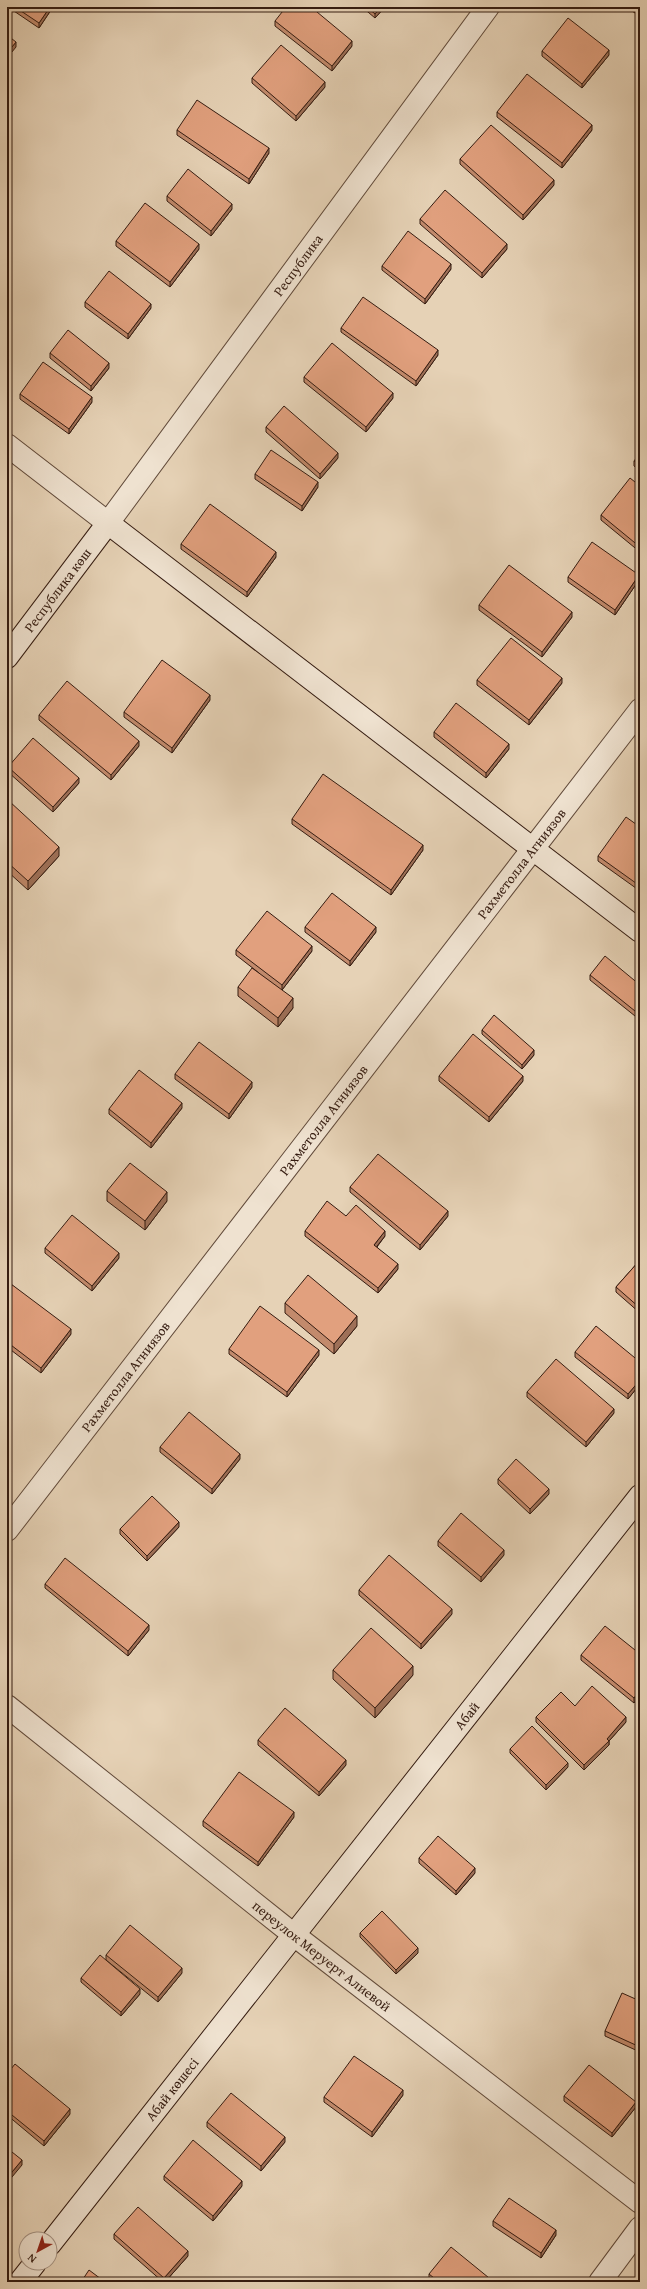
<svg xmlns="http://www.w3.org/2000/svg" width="647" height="2289" viewBox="0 0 647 2289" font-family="'Gentium Book Plus',serif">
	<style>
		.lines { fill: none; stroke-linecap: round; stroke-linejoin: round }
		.street-casing { stroke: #614a3a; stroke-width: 24 }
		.secondary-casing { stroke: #351c11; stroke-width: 24 }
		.street { stroke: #efe2d0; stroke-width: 22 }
		.secondary { stroke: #efe2d0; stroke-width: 22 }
		.wall { fill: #c28a6c; stroke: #351c11 }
		.shaded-wall { fill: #9e7058; stroke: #351c11 }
		.building { fill: #e1a07e; stroke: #351c11 }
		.labels { text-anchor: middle; stroke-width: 3.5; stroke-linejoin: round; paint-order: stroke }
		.street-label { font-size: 14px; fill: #351c11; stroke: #efe2d0 }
	</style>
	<rect width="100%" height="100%" fill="#e6d2b6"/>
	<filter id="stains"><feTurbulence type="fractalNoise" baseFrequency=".005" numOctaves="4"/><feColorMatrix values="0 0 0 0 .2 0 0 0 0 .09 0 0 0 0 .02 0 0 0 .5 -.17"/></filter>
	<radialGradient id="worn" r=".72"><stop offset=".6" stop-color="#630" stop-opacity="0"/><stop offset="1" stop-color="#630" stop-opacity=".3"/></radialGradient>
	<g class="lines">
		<g class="street-casing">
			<g id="street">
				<path id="s1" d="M 7,445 L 108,523 L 488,7"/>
				<path id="s2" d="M 7,1530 L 640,710"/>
				<path id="s3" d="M 7,1706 L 294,1935 L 640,2202"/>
				<polyline points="600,2282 640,2228"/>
			</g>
		</g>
		<g class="secondary-casing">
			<g id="secondary">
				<path id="s4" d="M 7,657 L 108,523 L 640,931"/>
				<path id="s5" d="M 50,2244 L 640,1496"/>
				<polyline points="20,2282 35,2263"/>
			</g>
		</g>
		<use href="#street" class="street"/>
		<use href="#secondary" class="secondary"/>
	</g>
	<g class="wall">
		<polygon points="8,7 53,7 39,28"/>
		<polygon points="362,7 385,7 375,18"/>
		<polygon points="626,7 640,7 640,12 638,15"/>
		<polygon points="275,21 352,46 332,71 275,26"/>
		<polygon points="542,51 609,55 582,88 542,56"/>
		<polygon points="252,78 325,87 296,121 252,83"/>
		<polygon points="497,112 592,130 562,168 497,117"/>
		<polygon points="177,130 269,153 249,184 177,135"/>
		<polygon points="460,159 554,185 523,220 460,164"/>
		<polygon points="167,196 232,209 211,236 167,201"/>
		<polygon points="420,219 507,249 482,278 420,224"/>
		<polygon points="116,241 199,249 170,287 116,246"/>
		<polygon points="382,266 451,269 425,304 382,270"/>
		<polygon points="85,302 151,308 128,339 85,307"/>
		<polygon points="341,328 438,355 416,386 341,332"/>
		<polygon points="50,353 109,368 91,391 50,358"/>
		<polygon points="304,377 393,398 366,432 304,382"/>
		<polygon points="20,394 92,402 69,434 20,399"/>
		<polygon points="266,427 338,458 320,479 266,432"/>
		<polygon points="640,454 640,471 634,466 634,461"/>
		<polygon points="255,474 318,487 302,511 255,479"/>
		<polygon points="640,486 640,552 601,520 601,515"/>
		<polygon points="181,544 276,557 247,597 181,549"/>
		<polygon points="568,577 639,580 615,615 568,582"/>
		<polygon points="479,605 572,617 542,657 479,610"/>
		<polygon points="477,680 562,683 529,725 477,685"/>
		<polygon points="210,700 172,753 124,717 124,712"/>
		<polygon points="39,715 139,746 111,780 39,720"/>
		<polygon points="434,732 509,749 486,778 434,737"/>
		<polygon points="8,767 79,783 53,812 8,772"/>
		<polygon points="7,803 59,856 28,890 7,871"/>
		<polygon points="292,819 423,850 391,895 292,824"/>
		<polygon points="640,827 640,891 598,861 598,856"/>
		<polygon points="305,927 376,932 350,966 305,932"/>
		<polygon points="236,950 312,951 282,990 293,1008 278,1027 238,996 238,987 259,973 236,955"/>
		<polygon points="590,975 640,985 640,1020 590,980"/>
		<polygon points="482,1030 534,1055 522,1069 482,1034"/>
		<polygon points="175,1074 252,1087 229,1119 175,1079"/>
		<polygon points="439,1076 523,1081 489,1122 439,1081"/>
		<polygon points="182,1108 151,1148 109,1114 109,1109"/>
		<polygon points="350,1187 448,1216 420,1250 350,1192"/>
		<polygon points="107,1191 167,1201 145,1230 107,1201"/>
		<polygon points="346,1216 385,1236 377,1247 398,1269 378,1293 305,1236 305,1231"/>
		<polygon points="45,1248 119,1258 92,1291 45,1253"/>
		<polygon points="640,1260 640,1313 616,1292 616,1287"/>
		<polygon points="7,1281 71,1334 41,1373 7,1347"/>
		<polygon points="285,1303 357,1326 334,1354 285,1313"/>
		<polygon points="229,1349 319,1355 287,1397 229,1354"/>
		<polygon points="575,1352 640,1362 640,1384 628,1399 575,1357"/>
		<polygon points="527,1392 614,1413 586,1447 527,1397"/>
		<polygon points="160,1447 240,1459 212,1494 160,1452"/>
		<polygon points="498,1479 549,1494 530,1514 498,1484"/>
		<polygon points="179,1527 147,1561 120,1534 120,1529"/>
		<polygon points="438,1541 504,1555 481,1582 438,1546"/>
		<polygon points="640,1581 640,1591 638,1589 638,1584"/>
		<polygon points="45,1584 149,1630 128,1656 45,1588"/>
		<polygon points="359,1590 452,1614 421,1649 359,1595"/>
		<polygon points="640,1654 640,1695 634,1703 581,1660 581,1655"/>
		<polygon points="333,1670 413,1675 375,1718 333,1679"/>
		<polygon points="536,1717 626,1722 609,1741 609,1745 584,1770 536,1722"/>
		<polygon points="258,1740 346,1765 319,1796 258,1745"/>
		<polygon points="510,1749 568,1767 546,1790 510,1753"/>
		<polygon points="294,1817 258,1866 203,1826 203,1821"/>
		<polygon points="419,1858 475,1873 456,1895 419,1863"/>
		<polygon points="360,1933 418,1953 396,1974 360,1937"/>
		<polygon points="106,1955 182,1973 158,2002 106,1960"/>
		<polygon points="81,1978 140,1994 121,2016 81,1982"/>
		<polygon points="640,2001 640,2052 605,2036 605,2031"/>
		<polygon points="7,2074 70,2114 44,2146 7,2115"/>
		<polygon points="403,2095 372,2137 324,2102 324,2097"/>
		<polygon points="564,2096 636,2107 612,2137 564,2101"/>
		<polygon points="207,2122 285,2142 261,2171 207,2127"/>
		<polygon points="164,2176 242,2186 213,2221 164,2180"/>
		<polygon points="493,2221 556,2235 541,2258 493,2226"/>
		<polygon points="114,2234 188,2256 165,2282 163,2282 114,2239"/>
		<polygon points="429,2274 494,2282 433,2282 429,2279"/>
	</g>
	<g class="shaded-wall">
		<polygon points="50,7 53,7 39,28 39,23"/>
		<polygon points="381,7 385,7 375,18 375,14"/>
		<polygon points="640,8 640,12 638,15 638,10"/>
		<polygon points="352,41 352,46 332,71 332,66"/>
		<polygon points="16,42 16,47 7,58 7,53"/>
		<polygon points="609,50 609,55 582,88 582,84"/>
		<polygon points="325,82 325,87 296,121 296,116"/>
		<polygon points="592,125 592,130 562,168 562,163"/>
		<polygon points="269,148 269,153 249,184 249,179"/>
		<polygon points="554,180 554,185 523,220 523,215"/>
		<polygon points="232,204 232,209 211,236 211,231"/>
		<polygon points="199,244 199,249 170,287 170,282"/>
		<polygon points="507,244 507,249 482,278 482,273"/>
		<polygon points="451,264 451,269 425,304 425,299"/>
		<polygon points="151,304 151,308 128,339 128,334"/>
		<polygon points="438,350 438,355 416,386 416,381"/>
		<polygon points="109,363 109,368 91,391 91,386"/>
		<polygon points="393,393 393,398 366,432 366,427"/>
		<polygon points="92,397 92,402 69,434 69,429"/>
		<polygon points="338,453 338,458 320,479 320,474"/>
		<polygon points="318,482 318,487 302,511 302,506"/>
		<polygon points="276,552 276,557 247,597 247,592"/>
		<polygon points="639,575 639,580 615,615 615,610"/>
		<polygon points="572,612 572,617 542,657 542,652"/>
		<polygon points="562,678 562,683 529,725 529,720"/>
		<polygon points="210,695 210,700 172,753 172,748"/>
		<polygon points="139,741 139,746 111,780 111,775"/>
		<polygon points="509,744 509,749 486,778 486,773"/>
		<polygon points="79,778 79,783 53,812 53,807"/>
		<polygon points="423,845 423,850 391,895 391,890"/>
		<polygon points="59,847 59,856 28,890 28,881"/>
		<polygon points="376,927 376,932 350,966 350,961"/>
		<polygon points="312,946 312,951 282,990 282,985"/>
		<polygon points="293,998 293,1008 278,1027 278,1018"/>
		<polygon points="534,1050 534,1055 522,1069 522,1065"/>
		<polygon points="523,1076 523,1081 489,1122 489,1117"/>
		<polygon points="252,1082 252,1087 229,1119 229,1114"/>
		<polygon points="182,1103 182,1108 151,1148 151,1143"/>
		<polygon points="167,1192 167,1201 145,1230 145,1221"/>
		<polygon points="448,1211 448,1216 420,1250 420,1245"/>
		<polygon points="385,1231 385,1236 374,1250 374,1245"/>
		<polygon points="119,1253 119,1258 92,1291 92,1286"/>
		<polygon points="398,1264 398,1269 378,1293 378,1288"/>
		<polygon points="357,1316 357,1326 334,1354 334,1344"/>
		<polygon points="71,1329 71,1334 41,1373 41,1368"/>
		<polygon points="319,1350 319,1355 287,1397 287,1392"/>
		<polygon points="640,1380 640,1384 628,1399 628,1394"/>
		<polygon points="11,1398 11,1403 7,1408 7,1403"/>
		<polygon points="614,1409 614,1413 586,1447 586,1442"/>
		<polygon points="240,1454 240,1459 212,1494 212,1489"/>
		<polygon points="549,1489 549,1494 530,1514 530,1509"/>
		<polygon points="179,1522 179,1527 147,1561 147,1556"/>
		<polygon points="504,1550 504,1555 481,1582 481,1577"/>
		<polygon points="452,1609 452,1614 421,1649 421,1644"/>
		<polygon points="149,1625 149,1630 128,1656 128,1651"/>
		<polygon points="413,1666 413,1675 375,1718 375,1708"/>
		<polygon points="640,1690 640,1695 634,1703 634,1698"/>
		<polygon points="626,1717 626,1722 609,1741 609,1745 584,1770 584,1765"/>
		<polygon points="346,1760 346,1765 319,1796 319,1792"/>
		<polygon points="568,1763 568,1767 546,1790 546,1785"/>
		<polygon points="294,1812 294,1817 258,1866 258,1862"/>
		<polygon points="475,1868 475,1873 456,1895 456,1891"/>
		<polygon points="418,1948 418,1953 396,1974 396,1970"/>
		<polygon points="182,1968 182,1973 158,2002 158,1997"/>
		<polygon points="140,1989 140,1994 121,2016 121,2012"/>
		<polygon points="403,2090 403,2095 372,2137 372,2132"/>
		<polygon points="636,2102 636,2107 612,2137 612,2133"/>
		<polygon points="70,2109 70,2114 44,2146 44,2141"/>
		<polygon points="285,2137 285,2142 261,2171 261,2166"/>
		<polygon points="22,2160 22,2165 7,2183 7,2178"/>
		<polygon points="242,2181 242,2186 213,2221 213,2216"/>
		<polygon points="556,2230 556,2235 541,2258 541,2253"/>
		<polygon points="188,2251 188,2256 165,2282 164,2282 164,2278"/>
	</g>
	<g class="building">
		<polygon points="15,7 50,7 39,23"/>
		<polygon points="286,7 311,7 352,41 332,66 275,21"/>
		<polygon points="367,7 381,7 375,14"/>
		<polygon points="634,7 640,7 640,8 638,10"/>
		<polygon points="568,18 609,50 582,84 542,51"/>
		<polygon points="7,35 16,42 7,53"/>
		<polygon points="281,45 325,82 296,116 252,78"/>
		<polygon points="527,74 592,125 562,163 497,112"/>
		<polygon points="197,100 269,148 249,179 177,130"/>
		<polygon points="491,125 554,180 523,215 460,159"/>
		<polygon points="188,169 232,204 211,231 167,196"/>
		<polygon points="445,190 507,244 482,273 420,219"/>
		<polygon points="145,203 199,244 170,282 116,241"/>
		<polygon points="408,231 451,264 425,299 382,266"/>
		<polygon points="109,271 151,304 128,334 85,302"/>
		<polygon points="363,297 438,350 416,381 341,328"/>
		<polygon points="68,330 109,363 91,386 50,353"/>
		<polygon points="332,343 393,393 366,427 304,377"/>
		<polygon points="43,362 92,397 69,429 20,394"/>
		<polygon points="284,406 338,453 320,474 266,427"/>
		<polygon points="271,450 318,482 302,506 255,474"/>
		<polygon points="640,454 640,466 634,461"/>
		<polygon points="630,478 640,486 640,547 601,515"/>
		<polygon points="210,504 276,552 247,592 181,544"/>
		<polygon points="592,542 639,575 615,610 568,577"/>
		<polygon points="509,565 572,612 542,652 479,605"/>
		<polygon points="511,638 562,678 529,720 477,680"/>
		<polygon points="162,660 210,695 172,748 124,712"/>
		<polygon points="67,681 139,741 111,775 39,715"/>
		<polygon points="456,703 509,744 486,773 434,732"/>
		<polygon points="33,738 79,778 53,807 8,767"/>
		<polygon points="323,774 423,845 391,890 292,819"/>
		<polygon points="9,801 59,847 28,881 7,862 7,803"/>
		<polygon points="626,817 640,827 640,886 598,856"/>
		<polygon points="332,893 376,927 350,961 305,927"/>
		<polygon points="267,911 312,946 282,985 236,950"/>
		<polygon points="605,956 640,985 640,1015 590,975"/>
		<polygon points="252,968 293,998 278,1018 238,987"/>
		<polygon points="494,1015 534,1050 522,1065 482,1030"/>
		<polygon points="473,1034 523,1076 489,1117 439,1076"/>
		<polygon points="199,1042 252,1082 229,1114 175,1074"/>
		<polygon points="139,1070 182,1103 151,1143 109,1109"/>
		<polygon points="378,1154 448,1211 420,1245 350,1187"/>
		<polygon points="130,1163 167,1192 145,1221 107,1191"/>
		<polygon points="327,1201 346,1216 356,1205 385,1231 374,1245 398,1264 378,1288 305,1231"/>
		<polygon points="72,1215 119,1253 92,1286 45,1248"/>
		<polygon points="640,1260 640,1308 616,1287"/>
		<polygon points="308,1275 357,1316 334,1344 285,1303"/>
		<polygon points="7,1281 71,1329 41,1368 7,1342"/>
		<polygon points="260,1306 319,1350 287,1392 229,1349"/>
		<polygon points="596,1326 640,1362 640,1380 628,1394 575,1352"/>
		<polygon points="556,1359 614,1409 586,1442 527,1392"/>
		<polygon points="7,1395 11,1398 7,1403"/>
		<polygon points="189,1412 240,1454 212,1489 160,1447"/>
		<polygon points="516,1459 549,1489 530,1509 498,1479"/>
		<polygon points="152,1496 179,1522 147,1556 120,1529"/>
		<polygon points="461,1513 504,1550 481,1577 438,1541"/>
		<polygon points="389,1555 452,1609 421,1644 359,1590"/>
		<polygon points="65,1558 149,1625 128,1651 45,1584"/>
		<polygon points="640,1581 640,1586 638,1584"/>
		<polygon points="605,1626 640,1654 640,1690 634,1698 581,1655"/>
		<polygon points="371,1628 413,1666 375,1708 333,1670"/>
		<polygon points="592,1686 626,1717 607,1739 609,1741 584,1765 536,1717 561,1692 575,1706"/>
		<polygon points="285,1708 346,1760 319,1792 258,1740"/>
		<polygon points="532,1726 568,1763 546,1785 510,1749"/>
		<polygon points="239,1772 294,1812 258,1862 203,1821"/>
		<polygon points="438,1836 475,1868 456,1891 419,1858"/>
		<polygon points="382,1911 418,1948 396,1970 360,1933"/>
		<polygon points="130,1925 182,1968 158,1997 106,1955"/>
		<polygon points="100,1955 140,1989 121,2012 81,1978"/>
		<polygon points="622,1993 640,2001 640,2047 605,2031"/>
		<polygon points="354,2056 403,2090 372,2132 324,2097"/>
		<polygon points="15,2064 70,2109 44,2141 7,2111 7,2074"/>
		<polygon points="589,2065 636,2102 612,2133 564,2096"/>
		<polygon points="231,2093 285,2137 261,2166 207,2122"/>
		<polygon points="193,2140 242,2181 213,2216 164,2176"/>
		<polygon points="7,2148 22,2160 7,2178"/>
		<polygon points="509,2198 556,2230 541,2253 493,2221"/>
		<polygon points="138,2207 188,2251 164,2278 114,2234"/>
		<polygon points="451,2247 494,2282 439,2282 429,2274"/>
		<polygon points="89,2270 105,2282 81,2282"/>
	</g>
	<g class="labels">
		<g class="street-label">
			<text dy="5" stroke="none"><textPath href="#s1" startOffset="448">Республика</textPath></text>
			<text dy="5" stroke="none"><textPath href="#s4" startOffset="84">Республика көш</textPath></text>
			<text dy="5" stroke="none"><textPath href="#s2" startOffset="842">Рахметолла Агниязов</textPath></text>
			<text dy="5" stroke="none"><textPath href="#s2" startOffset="518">Рахметолла Агниязов</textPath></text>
			<text dy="5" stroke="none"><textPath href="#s2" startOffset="194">Рахметолла Агниязов</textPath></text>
			<text dy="5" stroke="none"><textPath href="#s5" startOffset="673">Абай</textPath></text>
			<text dy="5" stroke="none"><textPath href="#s3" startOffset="402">переулок Меруерт Алиевой</textPath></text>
			<text dy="5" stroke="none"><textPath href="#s5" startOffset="197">Абай көшесі</textPath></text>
		</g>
	</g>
	<rect width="647" height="2289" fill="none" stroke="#e6d2b6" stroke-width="24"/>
	<rect x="8" y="8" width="631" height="2273" fill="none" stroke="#351c11" stroke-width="2"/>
	<rect x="12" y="12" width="623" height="2265" fill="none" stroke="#351c11"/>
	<g transform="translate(38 2251) rotate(220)"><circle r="19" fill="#efe2d0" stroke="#a59384"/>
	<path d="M0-3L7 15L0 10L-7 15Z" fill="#8f2418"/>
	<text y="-6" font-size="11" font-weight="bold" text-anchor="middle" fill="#351c11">N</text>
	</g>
	<rect width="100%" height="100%" filter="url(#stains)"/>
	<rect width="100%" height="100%" fill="url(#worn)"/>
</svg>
